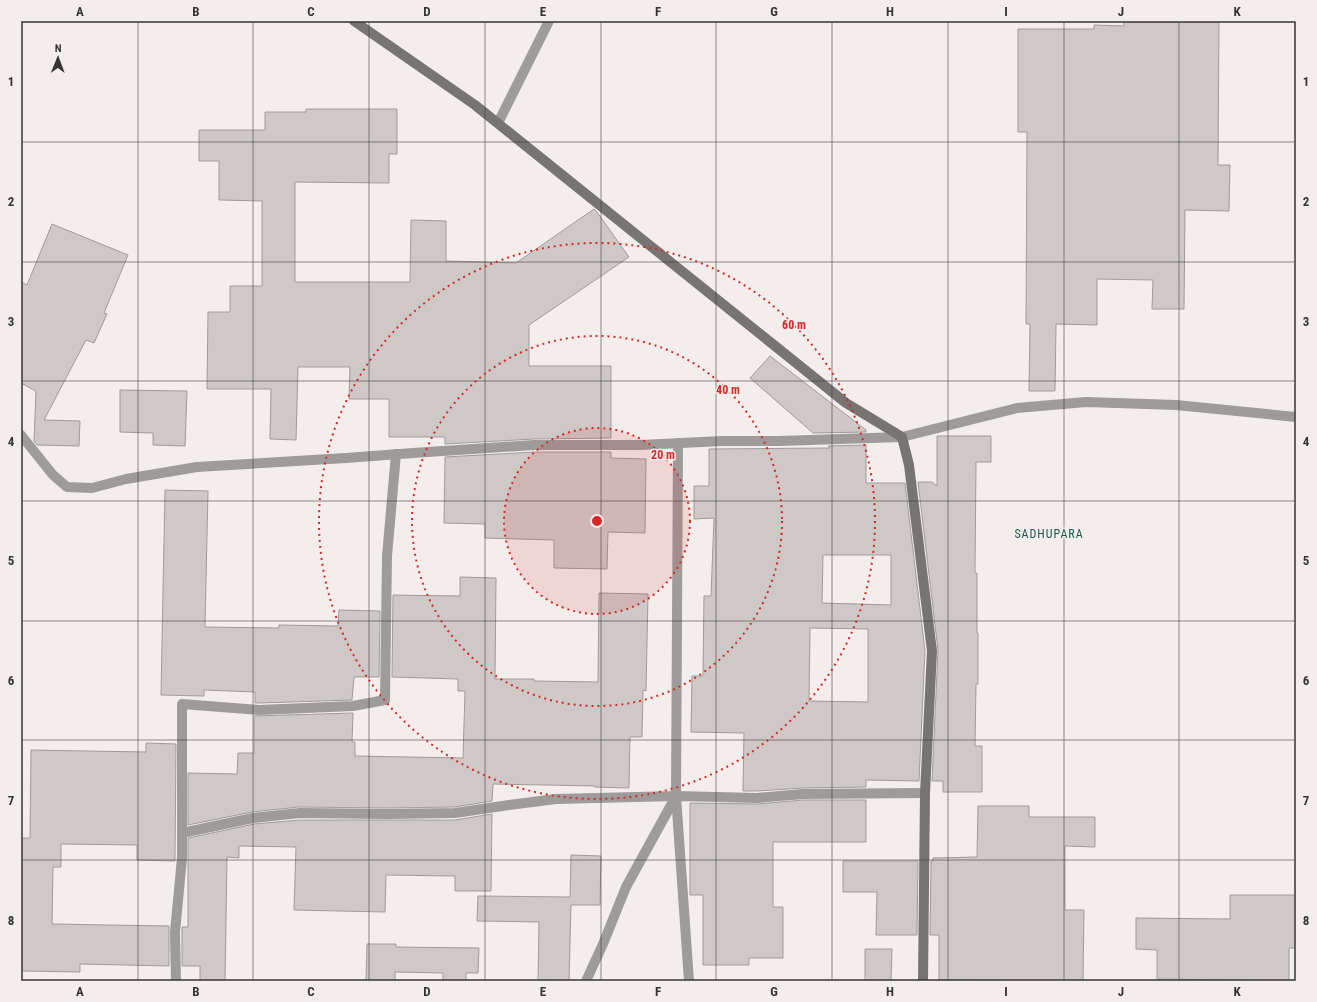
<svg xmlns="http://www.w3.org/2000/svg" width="1317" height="1002" viewBox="0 0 1317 1002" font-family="'Roboto Condensed',sans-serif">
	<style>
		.building { fill: #cec9c7; stroke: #a09b99; fill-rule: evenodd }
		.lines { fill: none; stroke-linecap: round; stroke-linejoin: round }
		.street { stroke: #9e9c9b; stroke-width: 10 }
		.secondary { stroke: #777473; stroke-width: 10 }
		.grid { fill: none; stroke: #373534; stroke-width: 1; stroke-opacity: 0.55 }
		.ring { fill: none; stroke: #d62828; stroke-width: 2; stroke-dasharray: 2 4 }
		.labels { text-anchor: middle; stroke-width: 3; stroke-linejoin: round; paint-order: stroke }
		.quarter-label { font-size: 12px; letter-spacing: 1px; fill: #1b5651; stroke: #f3eeec }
		.centre { fill: #d62828; stroke: #f3eeec; stroke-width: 2 }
		.ring-label { font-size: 12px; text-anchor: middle; font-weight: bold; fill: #d62828; stroke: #f3eeec; stroke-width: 3; stroke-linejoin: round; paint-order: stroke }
		.neatline { fill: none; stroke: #373534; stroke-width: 1.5 }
		.grid-label { font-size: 13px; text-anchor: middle; font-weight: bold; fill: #373534 }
	</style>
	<rect width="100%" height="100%" fill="#f3eeec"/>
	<g class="building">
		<polygon points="1124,21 1219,21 1218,165 1230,165 1229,211 1185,210 1184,309 1152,309 1153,280 1097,279 1097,325 1056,324 1055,391 1029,391 1030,324 1026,324 1027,132 1018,132 1018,29 1094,29 1094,25 1124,26"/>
		<polygon points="306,109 397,109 397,154 389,154 389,183 295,182 295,282 410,282 411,220 446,221 446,261 516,263 594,209 597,212 629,257 529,325 529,366 611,366 611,438 534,439 445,444 445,437 389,437 389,399 349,399 350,367 298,367 296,440 270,439 271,389 207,389 208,312 230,312 230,286 262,286 262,201 219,200 219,161 199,161 199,130 265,130 265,112 306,112"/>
		<polygon points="52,224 128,255 104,313 107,314 94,343 86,340 44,420 80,421 79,446 37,445 34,441 36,391 21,383 21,282 27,285"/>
		<polygon points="770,356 866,430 866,432 813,433 750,378"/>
		<polygon points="120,390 187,391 185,446 153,445 153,433 120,432"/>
		<polygon points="937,436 991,436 991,462 976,462 975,573 977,573 977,633 978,633 978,684 976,684 975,746 982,746 982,792 943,792 943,781 932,781 938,650 918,482 932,482 937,486"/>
		<path d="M 866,445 L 866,483 L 905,483 L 925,651 L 919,781 L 866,780 L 866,787 L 803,788 L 757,791 L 743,791 L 744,733 L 691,732 L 692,676 L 703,676 L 704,596 L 711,596 L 714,518 L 694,519 L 694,486 L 709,486 L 709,449 L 830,448 L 828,446 ZM 823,555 L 891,555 L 891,605 L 822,603 ZM 810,628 L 868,629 L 868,702 L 809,701 Z"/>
		<polygon points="534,452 611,452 611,458 646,459 645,533 608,532 607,569 554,568 554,540 485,538 485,524 444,523 445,457"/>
		<polygon points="165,490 208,491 205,627 279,628 279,625 338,626 339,610 380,611 379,677 354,677 352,700 259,703 255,703 255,692 204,690 204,696 161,695"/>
		<polygon points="460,577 496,578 495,679 534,679 534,681 598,682 599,593 648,594 646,691 643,690 642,737 630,737 629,788 595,787 595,786 493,784 492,801 454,807 388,808 299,807 252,812 188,825 188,773 237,774 238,753 254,753 254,716 353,713 352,742 355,742 355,756 463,758 465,691 458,691 458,679 392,677 393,595 460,596"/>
		<polygon points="146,743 176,744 175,861 137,860 137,845 61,844 61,867 53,867 52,924 169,926 169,966 80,964 80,972 21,971 21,838 30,838 31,750 146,752"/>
		<polygon points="803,800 866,800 866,842 773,842 773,907 783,907 783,958 749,958 749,965 703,965 703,895 690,895 690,803 757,804"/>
		<polygon points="978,806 1029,806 1029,817 1095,817 1095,847 1065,846 1065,910 1084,910 1083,981 939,980 939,935 930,935 931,861 933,861 933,858 977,857"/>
		<polygon points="492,814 491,891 455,891 455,876 386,875 385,912 294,910 296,847 239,846 239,858 227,857 225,981 200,981 200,966 182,966 182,927 188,927 188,838 254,824 300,820 455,820"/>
		<polygon points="571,855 601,856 600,905 571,905 569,981 538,980 539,922 477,921 478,896 570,897"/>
		<polygon points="843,861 918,861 917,935 876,935 877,892 843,892"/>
		<polygon points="1230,895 1296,895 1296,948 1289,948 1289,981 1157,979 1157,950 1136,949 1136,918 1230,919"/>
		<polygon points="367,944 396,944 396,947 479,948 478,973 466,973 466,981 443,981 443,973 395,972 395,981 366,981"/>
		<polygon points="865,949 892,949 891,981 865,981"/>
	</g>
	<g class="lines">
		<g class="street">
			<polyline points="498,123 549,21"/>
			<polyline points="21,435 53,475 67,487 92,488 126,479 197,467 346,458 413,453 534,445 641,445 722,441 779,441 902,437 1017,408 1086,402 1176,405 1296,417"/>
			<polyline points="678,443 676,796 689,981"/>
			<polyline points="182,833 253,818 300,813 388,814 455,813 509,805 556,799 676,796 757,798 803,794 925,793"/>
			<polyline points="176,981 175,932 182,858 182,704 259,710 353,706 385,700 387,556 396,454"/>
			<polyline points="586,981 603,944 626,887 676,796"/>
		</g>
		<polyline class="secondary" points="354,21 475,105 846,403 902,437 909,465 932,651 925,793 923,981"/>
	</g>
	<path class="grid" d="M 138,21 L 138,981M 253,21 L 253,981M 369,21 L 369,981M 485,21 L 485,981M 601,21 L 601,981M 716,21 L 716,981M 832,21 L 832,981M 948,21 L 948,981M 1064,21 L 1064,981M 1179,21 L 1179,981M 21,142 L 1296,142M 21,262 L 1296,262M 21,381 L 1296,381M 21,501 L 1296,501M 21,621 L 1296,621M 21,740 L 1296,740M 21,860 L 1296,860"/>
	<circle cx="597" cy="521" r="93" fill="#d62828" fill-opacity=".12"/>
	<g class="ring">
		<circle cx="597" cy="521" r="93"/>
		<circle cx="597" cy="521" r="185"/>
		<circle cx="597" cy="521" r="278"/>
	</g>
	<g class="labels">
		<g class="quarter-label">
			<text x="1049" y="538">SADHUPARA</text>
		</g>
	</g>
	<circle cx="597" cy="521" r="6" class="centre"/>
	<g class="ring-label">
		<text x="794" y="329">60 m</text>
		<text x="728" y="394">40 m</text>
		<text x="663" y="459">20 m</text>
	</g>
	<rect width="1317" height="1002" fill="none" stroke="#f3eeec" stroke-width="44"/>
	<g transform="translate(58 58) rotate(1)" stroke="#f3eeec" stroke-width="3" paint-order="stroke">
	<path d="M0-3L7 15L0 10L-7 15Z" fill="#373534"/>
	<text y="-6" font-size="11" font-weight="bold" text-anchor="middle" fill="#373534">N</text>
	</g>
	<rect x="22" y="22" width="1273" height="958" class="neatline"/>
	<g class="grid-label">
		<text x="80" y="16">A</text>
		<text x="196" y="16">B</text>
		<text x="311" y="16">C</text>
		<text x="427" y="16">D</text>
		<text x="543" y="16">E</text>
		<text x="658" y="16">F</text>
		<text x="774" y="16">G</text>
		<text x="890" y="16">H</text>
		<text x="1006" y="16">I</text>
		<text x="1121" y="16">J</text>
		<text x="1237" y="16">K</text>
		<text x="11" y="86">1</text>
		<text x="1306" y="86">1</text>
		<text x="11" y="206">2</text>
		<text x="1306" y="206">2</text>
		<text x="11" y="326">3</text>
		<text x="1306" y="326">3</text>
		<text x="11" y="446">4</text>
		<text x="1306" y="446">4</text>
		<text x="11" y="565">5</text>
		<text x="1306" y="565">5</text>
		<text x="11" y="685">6</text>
		<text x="1306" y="685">6</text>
		<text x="11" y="805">7</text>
		<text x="1306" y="805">7</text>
		<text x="11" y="925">8</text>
		<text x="1306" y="925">8</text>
		<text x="80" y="996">A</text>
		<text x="196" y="996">B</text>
		<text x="311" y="996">C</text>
		<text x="427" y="996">D</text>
		<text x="543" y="996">E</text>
		<text x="658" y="996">F</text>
		<text x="774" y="996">G</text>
		<text x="890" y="996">H</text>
		<text x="1006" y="996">I</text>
		<text x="1121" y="996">J</text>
		<text x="1237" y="996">K</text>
	</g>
</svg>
